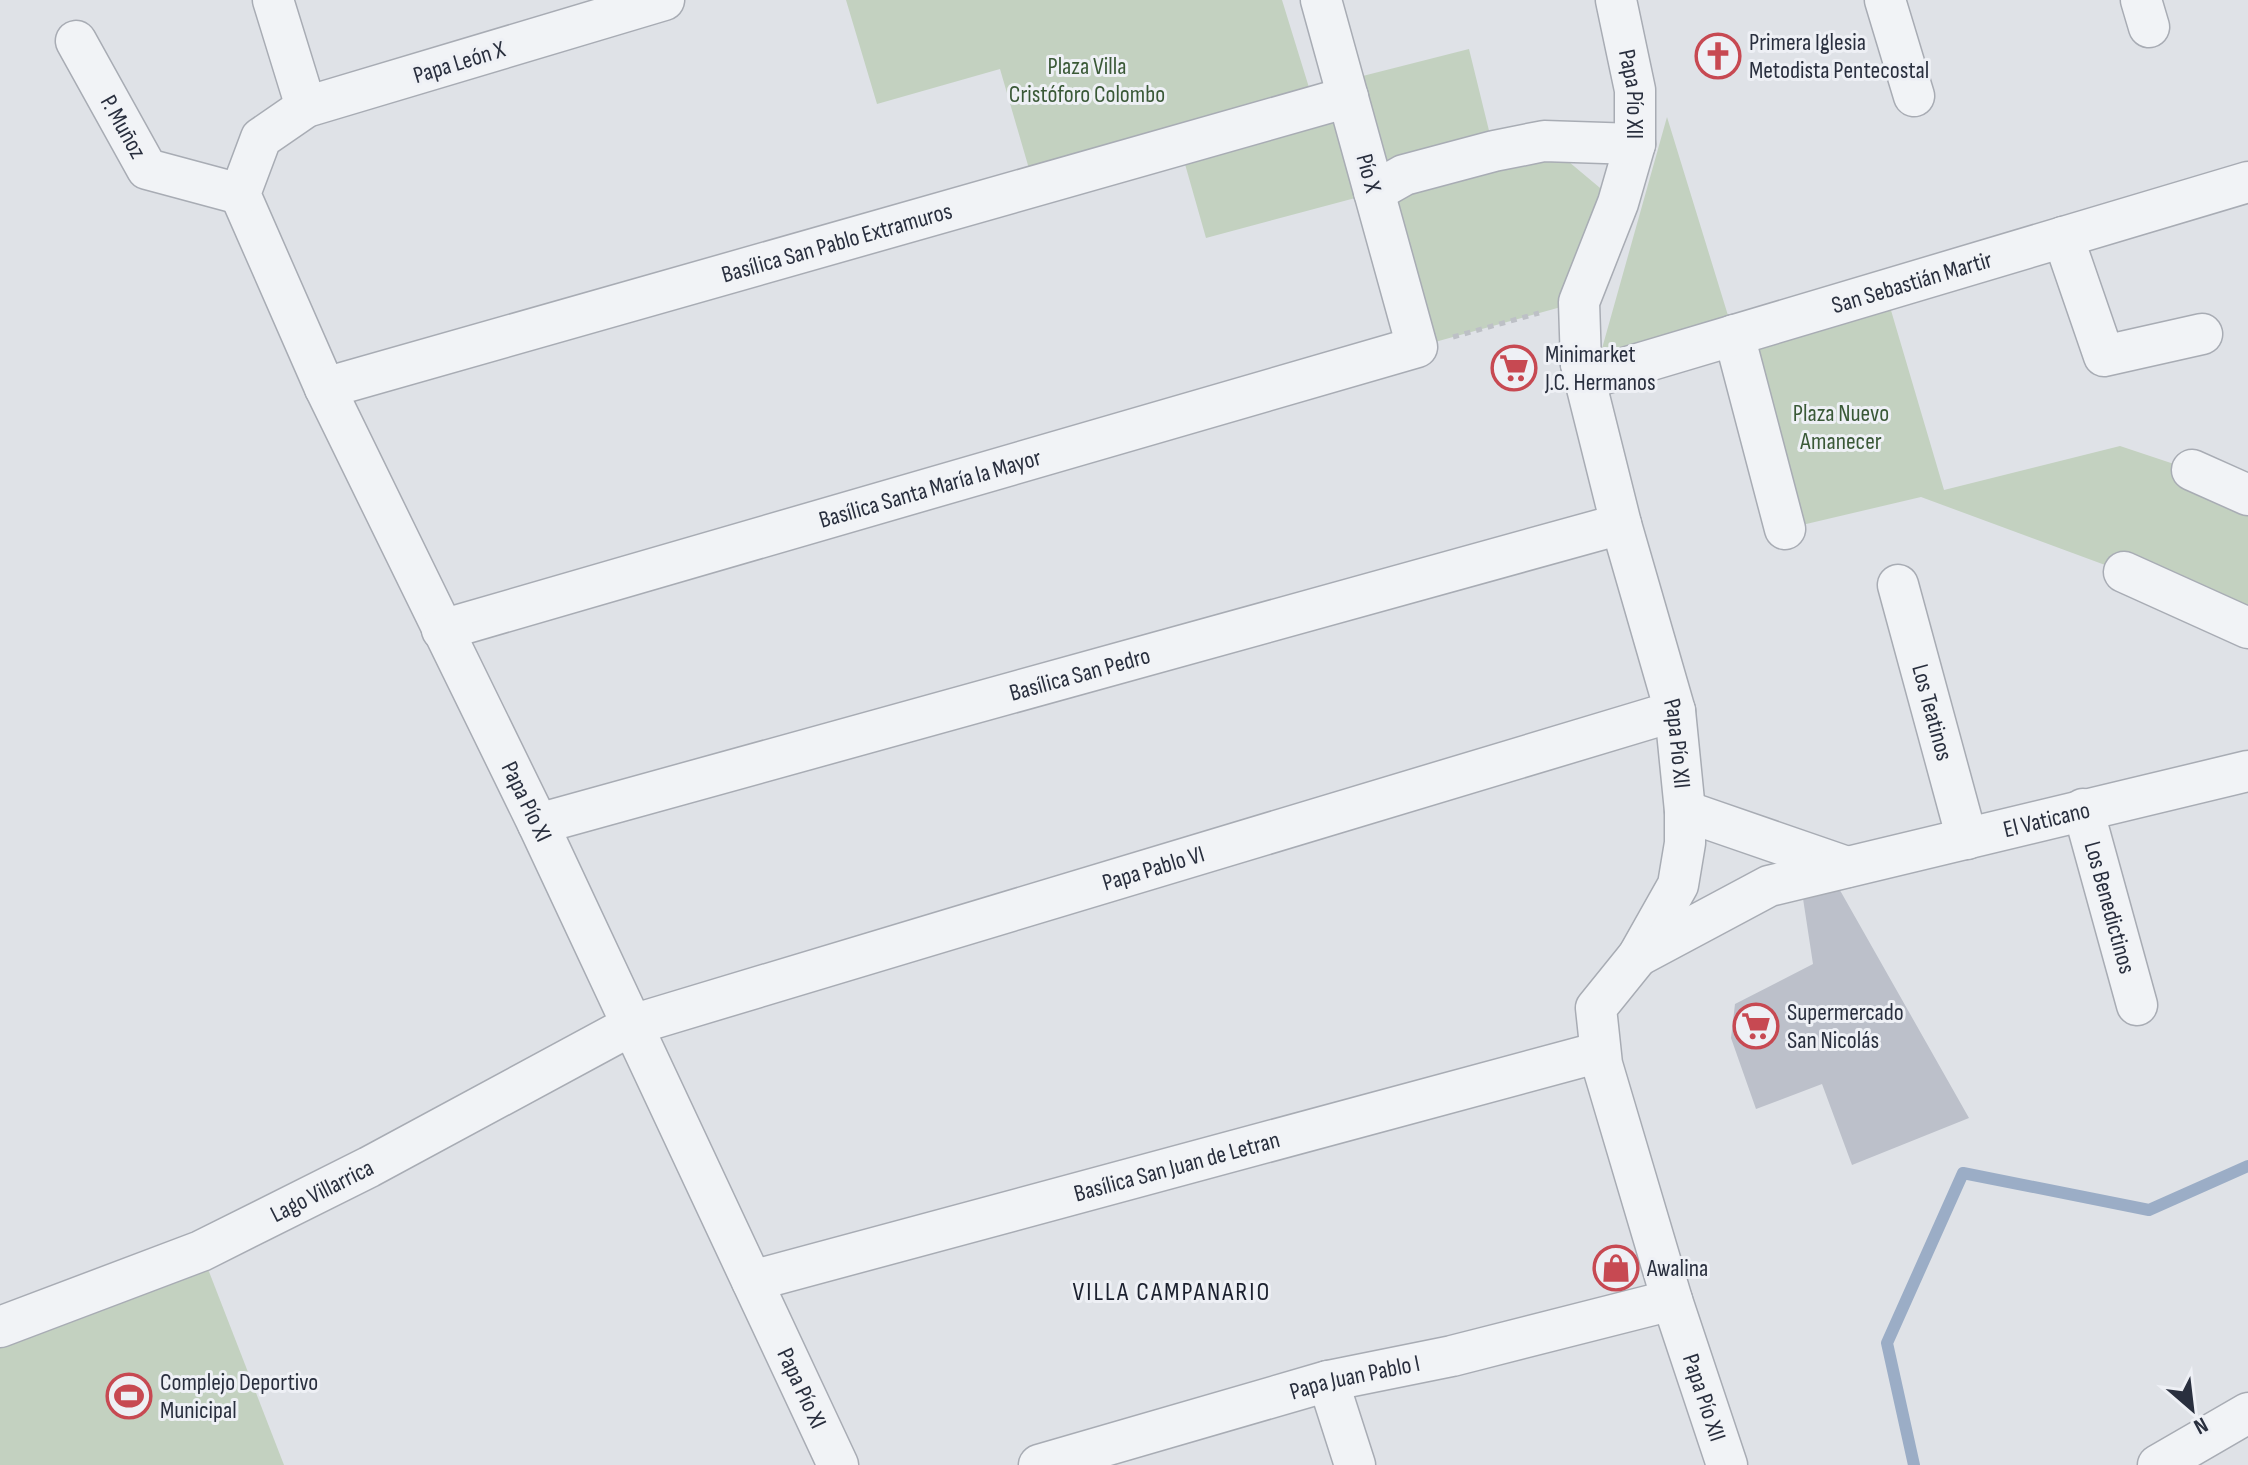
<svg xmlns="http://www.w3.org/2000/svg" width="2248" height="1465" viewBox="0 0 2248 1465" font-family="'Sofia Sans Condensed',sans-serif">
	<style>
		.green { fill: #c3d1c0 }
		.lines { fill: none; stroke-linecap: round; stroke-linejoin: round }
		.stream { stroke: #9badc6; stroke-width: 12 }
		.building { fill: #bcc0ca }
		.minor-casing { stroke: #a8acb4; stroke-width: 43 }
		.path { stroke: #bdc0c6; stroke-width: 5; stroke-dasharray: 6 6; stroke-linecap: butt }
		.minor { stroke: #f1f3f6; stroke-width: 40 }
		.labels { text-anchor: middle; stroke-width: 6; stroke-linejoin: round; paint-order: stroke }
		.poi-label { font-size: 24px; fill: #292f3e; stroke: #eef0f5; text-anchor: start }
		.street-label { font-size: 24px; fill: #292f3e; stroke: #eef0f5 }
		.park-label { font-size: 24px; fill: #3a5937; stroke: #eef0f5 }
		.neighbourhood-label { font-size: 26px; letter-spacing: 2px; fill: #1b202e; stroke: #eef0f5 }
	</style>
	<rect width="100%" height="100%" fill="#dfe2e7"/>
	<g class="green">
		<polygon points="846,0 1282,0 1311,94 1032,179 1000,69 877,104"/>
		<polygon points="1469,49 1494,151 1544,141 1618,203 1579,302 1417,347 1374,193 1206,238 1179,143 1343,81"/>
		<polygon points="1667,117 1734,335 1885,290 1944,490 2120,446 2192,470 2248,495 2248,628 2124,572 1921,497 1785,529 1734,336 1594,377"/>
		<polygon points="201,1251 284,1465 0,1465 0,1327"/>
	</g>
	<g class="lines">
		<polyline class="stream" points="1914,1465 1887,1343 1963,1173 2149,1210 2248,1166"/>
	</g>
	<polygon class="building" points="1837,885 1969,1118 1852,1165 1822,1084 1756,1109 1731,1038 1735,1004 1813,964 1802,892"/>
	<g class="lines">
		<g class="minor-casing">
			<g id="minor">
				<polyline points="273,0 306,107"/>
				<path id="s1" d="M 664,0 L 306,107 L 261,138 L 240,194 L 325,388 L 538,824 L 838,1465"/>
				<path id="s2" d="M 1616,0 L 1635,90 L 1635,144 L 1618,203 L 1579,302 L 1581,364 L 1621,524 L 1675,711 L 1685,811 L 1685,843 L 1678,885 L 1638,956 L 1596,1008 L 1602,1064 L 1672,1300 L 1727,1465"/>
				<polyline points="1885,0 1914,96"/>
				<polyline points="2141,0 2149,27"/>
				<path id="s3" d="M 76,41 L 147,169 L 240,194"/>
				<polyline points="1374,192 1404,175 1494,151 1544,141 1635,144"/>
				<polyline points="2063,237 2104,356 2202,334"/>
				<polyline points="1734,335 1785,529"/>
				<path id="s4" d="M 1581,364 L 1594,377 L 2248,182"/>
				<path id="s5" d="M 325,388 L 1348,97"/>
				<polyline points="2192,470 2248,495"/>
				<polyline points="2124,572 2248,628"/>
				<path id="s6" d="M 1898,585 L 1967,839"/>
				<path id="s7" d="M 442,630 L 1417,347 L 1321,0"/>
				<path id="s8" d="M 2083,809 L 2137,1005"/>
				<polyline points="1685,811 1847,867"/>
				<path id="s9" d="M 538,824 L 1621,524"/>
				<path id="s10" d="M 1638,956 L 1769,886 L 2248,771"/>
				<path id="s11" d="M 752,1281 L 1600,1052"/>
				<path id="s12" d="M 0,1327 L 201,1251 L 369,1167 L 632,1025 L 1675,711"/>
				<polyline points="1328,1381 1355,1465"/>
				<path id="s13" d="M 1039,1465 L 1328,1381 L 1452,1356 L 1672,1300"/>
				<polyline points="2158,1465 2248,1413"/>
			</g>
		</g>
		<polyline class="path" points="1453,337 1539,313"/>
		<use href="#minor" class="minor"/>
	</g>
	<defs>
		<g id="church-ring" transform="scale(2.3)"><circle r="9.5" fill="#eef0f5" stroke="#c74952" stroke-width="1.5"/><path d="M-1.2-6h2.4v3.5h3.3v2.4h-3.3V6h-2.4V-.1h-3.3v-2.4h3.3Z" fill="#c74952"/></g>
		<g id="supermarket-ring" transform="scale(2.3)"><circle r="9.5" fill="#eef0f5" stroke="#c74952" stroke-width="1.5"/><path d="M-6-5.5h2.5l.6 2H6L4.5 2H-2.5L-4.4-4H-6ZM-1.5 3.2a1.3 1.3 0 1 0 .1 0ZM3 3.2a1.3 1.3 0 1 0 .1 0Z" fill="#c74952"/></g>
		<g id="shop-ring" transform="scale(2.3)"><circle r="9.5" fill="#eef0f5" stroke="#c74952" stroke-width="1.5"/><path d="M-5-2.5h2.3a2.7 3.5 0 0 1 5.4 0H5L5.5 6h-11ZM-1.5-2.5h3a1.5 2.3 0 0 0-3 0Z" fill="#c74952"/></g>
		<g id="stadium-ring" transform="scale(2.3)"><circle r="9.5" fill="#eef0f5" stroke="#c74952" stroke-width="1.5"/><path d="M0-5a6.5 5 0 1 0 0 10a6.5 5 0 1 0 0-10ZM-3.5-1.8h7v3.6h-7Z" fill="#c74952"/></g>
	</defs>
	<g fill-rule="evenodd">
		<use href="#church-ring" x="1718" y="56"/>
		<use href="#supermarket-ring" x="1514" y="368"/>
		<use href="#supermarket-ring" x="1756" y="1026"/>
		<use href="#shop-ring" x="1616" y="1268"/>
		<use href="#stadium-ring" x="129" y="1396"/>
	</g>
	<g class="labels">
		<g class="poi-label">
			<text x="1749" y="50">Primera Iglesia<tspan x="1749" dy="28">Metodista Pentecostal</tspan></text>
			<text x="1545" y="362">Minimarket<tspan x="1545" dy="28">J.C. Hermanos</tspan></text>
			<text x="1787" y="1020">Supermercado<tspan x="1787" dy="28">San Nicolás</tspan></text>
			<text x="1647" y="1276">Awalina</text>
			<text x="160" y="1390">Complejo Deportivo<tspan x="160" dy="28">Municipal</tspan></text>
		</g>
		<g class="street-label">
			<text transform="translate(459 62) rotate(-17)" y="8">Papa León X</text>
			<text dy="8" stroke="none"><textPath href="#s2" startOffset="96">Papa Pío XII</textPath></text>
			<text dy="8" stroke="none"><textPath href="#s3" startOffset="98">P. Muñoz</textPath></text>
			<text transform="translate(1369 173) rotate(75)" y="8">Pío X</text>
			<text dy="8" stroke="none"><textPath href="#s5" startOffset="532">Basílica San Pablo Extramuros</textPath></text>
			<text dy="8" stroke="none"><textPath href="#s4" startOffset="350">San Sebastián Martir</textPath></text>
			<text dy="8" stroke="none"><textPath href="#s7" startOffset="508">Basílica Santa María la Mayor</textPath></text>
			<text dy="8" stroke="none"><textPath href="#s9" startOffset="562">Basílica San Pedro</textPath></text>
			<text dy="8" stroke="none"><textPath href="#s6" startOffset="132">Los Teatinos</textPath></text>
			<text dy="8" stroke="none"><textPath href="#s2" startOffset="768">Papa Pío XII</textPath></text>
			<text dy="8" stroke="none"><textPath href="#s1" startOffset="1160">Papa Pío XI</textPath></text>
			<text dy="8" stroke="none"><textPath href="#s10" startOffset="434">El Vaticano</textPath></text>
			<text dy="8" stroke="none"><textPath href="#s12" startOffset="1246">Papa Pablo VI</textPath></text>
			<text dy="8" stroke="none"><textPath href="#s8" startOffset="102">Los Benedictinos</textPath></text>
			<text dy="8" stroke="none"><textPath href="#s11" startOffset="440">Basílica San Juan de Letran</textPath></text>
			<text dy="8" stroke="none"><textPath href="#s12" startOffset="350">Lago Villarrica</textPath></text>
			<text dy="8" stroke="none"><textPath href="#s13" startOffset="328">Papa Juan Pablo I</textPath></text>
			<text dy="8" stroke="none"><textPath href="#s1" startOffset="1808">Papa Pío XI</textPath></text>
			<text dy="8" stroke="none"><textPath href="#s2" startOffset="1464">Papa Pío XII</textPath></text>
		</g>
		<g class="park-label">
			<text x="1087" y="74">Plaza Villa<tspan x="1087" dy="28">Cristóforo Colombo</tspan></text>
			<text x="1841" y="421">Plaza Nuevo<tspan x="1841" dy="28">Amanecer</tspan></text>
		</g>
		<g class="neighbourhood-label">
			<text x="1172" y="1300">VILLA CAMPANARIO</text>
		</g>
	</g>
	<g transform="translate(2192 1409) rotate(152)" stroke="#eef0f5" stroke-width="6" paint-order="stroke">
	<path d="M0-6L14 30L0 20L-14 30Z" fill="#292f3e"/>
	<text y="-12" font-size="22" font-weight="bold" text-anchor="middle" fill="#292f3e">N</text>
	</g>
</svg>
